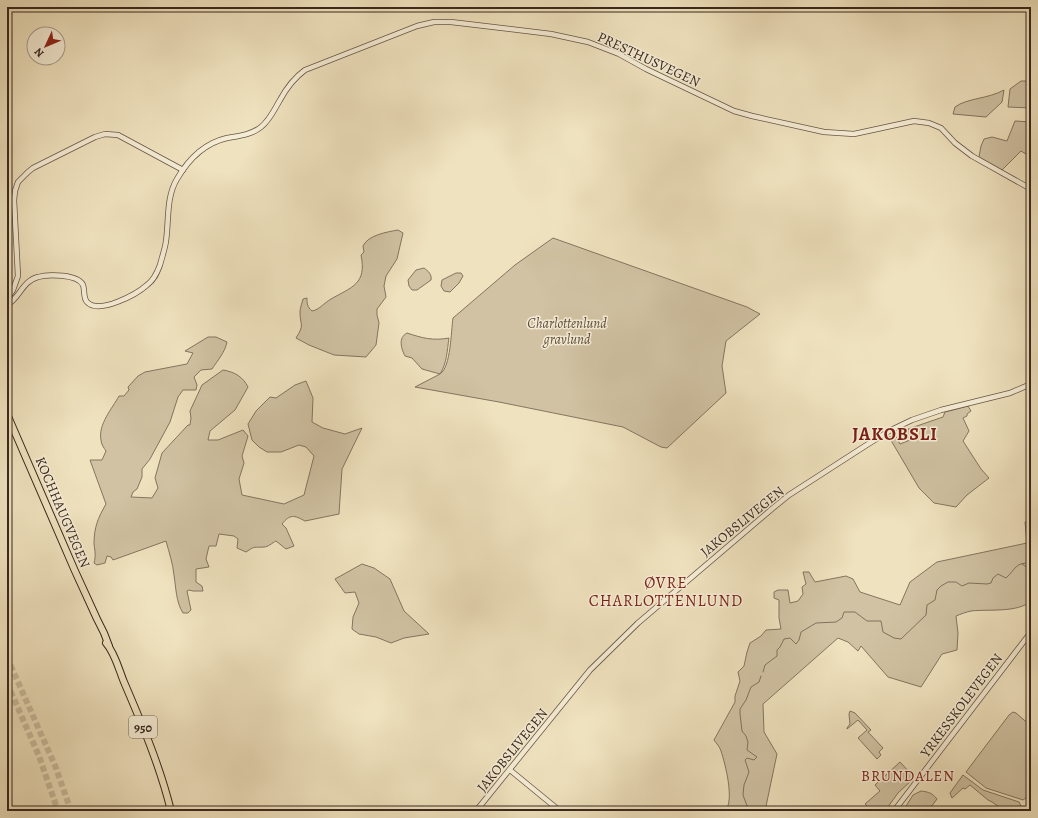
<svg xmlns="http://www.w3.org/2000/svg" width="1038" height="818" viewBox="0 0 1038 818" font-family="Alegreya,serif">
	<style>
		.green { fill: #d0c2a3; stroke: #847560 }
		.lines { fill: none; stroke-linecap: round; stroke-linejoin: round }
		.stream { stroke: #81725e; stroke-width: 1 }
		.trunk-tunnel { stroke: #cabd9e; stroke-width: 6; stroke-dasharray: 6 3; stroke-linecap: butt }
		.tertiary-casing { stroke: #665646; stroke-width: 6 }
		.primary-casing { stroke: #38281e; stroke-width: 8 }
		.tertiary { stroke: #f5ecd5; stroke-width: 4.5 }
		.primary { stroke: #efe2be; stroke-width: 6 }
		.labels { text-anchor: middle; stroke-width: 3; stroke-linejoin: round; paint-order: stroke }
		.shield { fill: #f5ecd5; stroke: #716355; stroke-width: 1 }
		.shield-label { font-size: 13px; font-weight: bold; fill: #38281e }
		.street-label { font-size: 14px; fill: #38281e; stroke: #f5ecd5 }
		.park-label { font-size: 14px; font-style: italic; fill: #5e4e3f; stroke: #f5ecd5 }
		.neighbourhood-label { font-size: 15px; letter-spacing: 1px; fill: #7a1f14; stroke: #f5ecd5 }
		.quarter-label { font-size: 16px; letter-spacing: 1px; fill: #7a1f14; stroke: #f5ecd5 }
		.district-label { font-size: 18px; font-weight: bold; letter-spacing: 1px; fill: #7a1f14; stroke: #f5ecd5 }
	</style>
	<rect width="100%" height="100%" fill="#efe2be"/>
	<filter id="stains"><feTurbulence type="fractalNoise" baseFrequency=".005" numOctaves="4"/><feColorMatrix values="0 0 0 0 .2 0 0 0 0 .09 0 0 0 0 .02 0 0 0 .5 -.17"/></filter>
	<radialGradient id="worn" r=".72"><stop offset=".6" stop-color="#630" stop-opacity="0"/><stop offset="1" stop-color="#630" stop-opacity=".3"/></radialGradient>
	<g class="green">
		<polygon points="1021,81 1031,81 1031,108 1008,107 1010,89"/>
		<path d="M 1004,90 L 1002,102 L 986,117 L 953,114 L 955,107 C 967,98 988,99 1004,90 Z"/>
		<polygon points="1015,121 1031,122 1031,157 1021,151 1002,170 979,157 981,146 984,139 992,137 1007,141"/>
		<path d="M 398,230 L 403,233 L 397,259 L 386,276 L 384,286 L 386,297 L 377,309 L 377,315 L 379,323 L 376,345 L 366,357 L 334,355 L 309,345 L 296,338 C 305,324 300,326 300,312 C 300,308 302,303 303,299 L 307,298 C 307,303 307,307 312,311 C 319,310 324,303 331,299 C 352,287 367,284 361,255 L 364,252 L 363,246 C 368,235 387,232 398,230 Z"/>
		<path d="M 553,238 L 747,307 L 760,314 L 726,341 L 722,366 L 726,393 L 667,448 L 661,447 L 623,427 L 499,402 L 415,387 L 440,374 L 422,369 L 412,358 L 405,356 C 401,348 398,338 407,333 C 422,338 433,341 449,338 C 447,351 447,363 440,374 C 451,367 451,331 453,318 L 515,265 Z"/>
		<path d="M 424,268 C 428,271 432,274 431,280 L 417,290 L 412,290 L 409,286 L 408,280 L 416,270 Z"/>
		<polygon points="456,273 461,273 463,276 459,283 450,292 444,291 441,286 442,280"/>
		<path d="M 208,337 L 216,337 L 227,342 C 225,352 218,360 212,369 L 201,370 L 194,377 L 197,385 L 196,390 L 183,390 L 178,397 L 170,422 L 150,459 L 142,469 L 142,477 L 137,489 L 133,492 L 131,497 L 152,498 L 158,488 L 155,478 L 162,453 L 188,425 L 190,425 L 191,418 L 190,411 L 202,385 L 223,370 C 235,372 243,377 248,387 L 235,410 L 210,431 L 208,440 L 218,440 L 243,430 L 248,436 L 242,456 L 244,463 L 239,479 L 242,495 L 284,504 L 304,495 L 314,456 L 306,447 L 299,445 L 281,452 L 267,452 L 259,447 L 252,440 L 248,424 L 256,411 L 270,397 L 276,398 L 295,385 L 306,381 L 313,398 L 312,422 L 323,428 L 345,434 L 362,428 L 342,469 L 339,514 L 305,521 C 294,515 290,514 282,524 L 286,528 L 294,546 L 286,549 L 276,541 C 272,543 268,547 264,547 C 254,548 256,545 246,552 L 237,548 L 238,539 L 234,536 L 219,534 L 216,546 L 209,546 L 206,559 L 209,567 L 196,569 L 196,582 L 202,586 L 203,591 L 193,591 L 189,590 L 187,591 L 191,610 L 188,613 L 183,613 C 176,602 176,588 174,575 C 173,564 169,552 166,541 L 113,560 L 111,557 L 107,556 L 105,563 L 97,565 L 94,563 C 96,556 95,551 94,544 C 94,527 98,518 106,504 L 90,460 L 102,460 L 106,451 C 104,448 101,444 101,440 C 98,424 112,409 119,396 L 124,396 L 129,390 L 128,387 L 138,376 L 145,372 L 187,364 L 193,353 L 185,351 Z"/>
		<polygon points="968,406 971,411 967,414 967,416 963,418 969,431 963,441 981,469 989,478 967,495 956,507 934,503 919,488 889,437 895,435 900,444 910,440 905,432 907,431 909,431 908,429 943,417 945,412"/>
		<path d="M 1031,518 L 1031,601 C 1018,613 988,609 971,611 C 966,612 961,614 956,616 L 958,633 L 957,650 L 942,654 L 921,687 L 888,677 L 861,646 L 858,651 L 848,642 L 838,638 L 763,704 L 764,732 L 777,754 L 765,811 L 725,811 C 735,801 725,763 721,751 C 720,747 716,743 714,740 L 735,702 L 735,696 L 740,681 L 738,672 L 744,666 L 747,652 L 750,643 L 761,636 L 766,630 L 781,629 L 779,618 L 779,600 L 774,598 L 774,592 L 778,590 L 788,590 L 790,603 L 798,601 L 803,594 L 802,587 L 806,584 L 803,572 L 809,572 L 815,582 L 846,576 L 853,579 L 860,592 L 900,605 L 910,582 L 937,562 L 1027,543 L 1025,522 Z"/>
		<polygon points="362,564 374,568 390,579 404,611 429,634 404,638 391,643 376,637 359,634 352,629 353,617 359,603 355,592 345,593 335,579"/>
		<polygon points="850,711 855,713 871,730 868,732 883,748 879,752 881,755 877,759 858,738 867,730 858,720 847,729 847,728 850,724 849,714"/>
		<polygon points="1013,712 1016,713 1031,726 1031,794 1023,800 986,788 966,772 1009,715"/>
		<polygon points="900,762 913,776 913,779 898,793 885,811 872,811 865,804 880,791 875,785"/>
		<polygon points="963,775 983,790 1019,802 1021,806 1020,811 1005,811 992,802 988,800 970,785 965,789 963,788 952,798 950,793"/>
		<path d="M 921,791 C 929,792 932,793 937,799 L 928,811 L 903,811 L 913,795 Z"/>
	</g>
	<g class="lines">
		<g class="stream">
			<polyline points="1022,564 1031,570"/>
			<path d="M 763,672 L 765,665 L 777,656 L 777,650 L 780,647 L 784,639 L 790,638 L 796,644 L 799,640 L 801,632 L 816,623 L 836,622 L 842,618 L 844,612 L 855,612 L 867,621 L 881,621 L 883,632 L 894,638 L 901,639 L 926,615 L 927,605 L 935,600 L 937,590 L 941,586 L 948,582 L 956,582 L 962,586 L 969,583 L 987,584 L 991,583 L 993,578 L 998,574 L 1006,578 C 1016,569 1015,562 1031,563"/>
			<polyline points="749,811 743,795 744,785 749,772 745,760 747,758 754,760 757,757 747,750 748,742 746,736 742,731 740,714 740,709 746,700 751,687 759,682 761,676"/>
		</g>
		<g class="trunk-tunnel">
			<polyline points="7,657 56,768 71,811"/>
			<polyline points="7,683 39,756 58,811"/>
		</g>
		<g class="tertiary-casing">
			<g id="tertiary">
				<polyline points="7,299 13,290 18,276 14,200 15,191 18,182 28,172 33,168 95,137 105,134 118,135 183,170"/>
				<path d="M 7,305 C 20,298 22,281 38,277 C 48,274 78,274 83,285 C 85,290 83,298 87,302 C 99,315 137,294 147,285 C 154,280 157,273 160,265 C 162,257 165,249 166,241 C 169,221 166,197 177,179 C 188,160 205,143 227,138 C 239,136 251,135 261,127 C 270,120 274,110 280,100 C 286,89 294,78 305,70 L 417,26 L 434,22 L 451,22 L 551,34 L 588,42 L 619,54 L 646,69 L 734,111 L 752,116 L 824,132 L 854,134 L 914,121 L 929,123 L 941,128 L 955,143 L 972,156 L 1031,189"/>
				<polyline points="510,770 560,811"/>
				<polyline points="476,811 590,670 638,623 773,508 789,495 865,446 889,431 912,420 941,410 1010,393 1031,384"/>
				<polyline points="894,811 1031,632"/>
			</g>
		</g>
		<g class="primary-casing">
			<g id="primary">
				<polyline points="7,414 75,571 97,619 104,633 109,646"/>
				<path d="M 106,643 C 115,653 119,670 124,682 C 142,724 160,766 171,811"/>
			</g>
		</g>
		<use href="#tertiary" class="tertiary"/>
		<use href="#primary" class="primary"/>
	</g>
	<g class="labels">
		<rect class="shield" x="129" y="716" width="28" height="22" rx="3"/>
		<g class="shield-label">
			<text x="143" y="732">950</text>
		</g>
		<g class="street-label">
			<text transform="translate(649 59) rotate(25)" y="5">PRESTHUSVEGEN</text>
			<text transform="translate(63 512) rotate(67)" y="5">KOCHHAUGVEGEN</text>
			<text transform="translate(742 521) rotate(-39)" y="5">JAKOBSLIVEGEN</text>
			<text transform="translate(961 705) rotate(-53)" y="5">YRKESSKOLEVEGEN</text>
			<text transform="translate(512 750) rotate(-51)" y="5">JAKOBSLIVEGEN</text>
		</g>
		<g class="park-label">
			<text x="567" y="328">Charlottenlund<tspan x="567" dy="16">gravlund</tspan></text>
		</g>
		<g class="neighbourhood-label">
			<text x="908" y="781">BRUNDALEN</text>
		</g>
		<g class="quarter-label">
			<text x="666" y="588">ØVRE<tspan x="666" dy="18">CHARLOTTENLUND</tspan></text>
		</g>
		<g class="district-label">
			<text x="895" y="440">JAKOBSLI</text>
		</g>
	</g>
	<rect width="1038" height="818" fill="none" stroke="#efe2be" stroke-width="24"/>
	<rect x="8" y="8" width="1022" height="802" fill="none" stroke="#38281e" stroke-width="2"/>
	<rect x="12" y="12" width="1014" height="794" fill="none" stroke="#38281e"/>
	<g transform="translate(46 46) rotate(226)"><circle r="19" fill="#f5ecd5" stroke="#a99e8c"/>
	<path d="M0-3L7 15L0 10L-7 15Z" fill="#8f2418"/>
	<text y="-6" font-size="11" font-weight="bold" text-anchor="middle" fill="#38281e">N</text>
	</g>
	<rect width="100%" height="100%" filter="url(#stains)"/>
	<rect width="100%" height="100%" fill="url(#worn)"/>
</svg>
